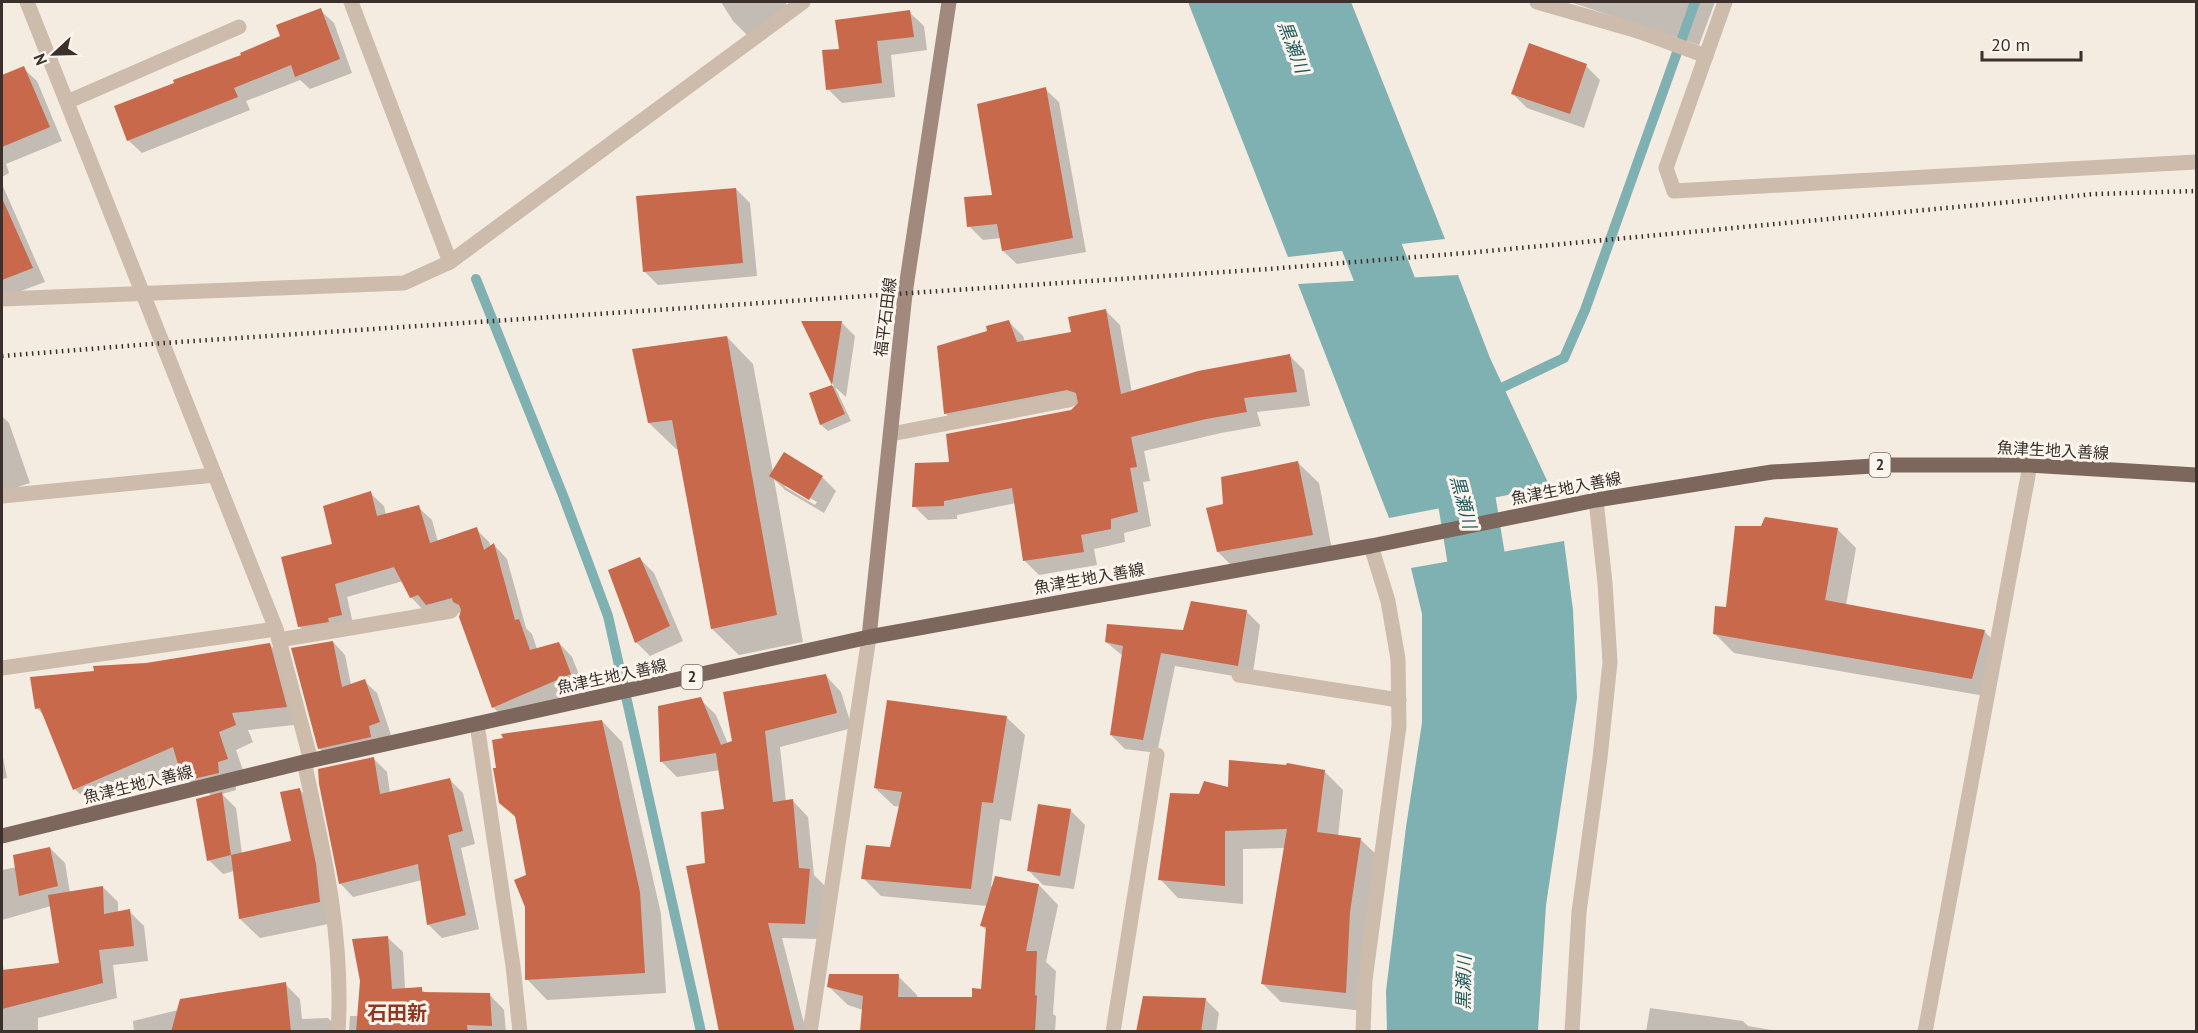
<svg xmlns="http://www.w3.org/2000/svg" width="2198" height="1033" viewBox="0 0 2198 1033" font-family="'PT Sans','Noto Sans JP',sans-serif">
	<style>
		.water { fill: #7fb0b2 }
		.shadow { fill: #0003; fill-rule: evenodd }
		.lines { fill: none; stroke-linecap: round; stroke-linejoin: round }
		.stream { stroke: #7fb0b2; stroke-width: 10 }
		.river { stroke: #7fb0b2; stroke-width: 58 }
		.building { fill: #c8694b }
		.lane { stroke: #cdbbac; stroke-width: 15 }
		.street { stroke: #cdbbac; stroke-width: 15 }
		.secondary { stroke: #a18a7d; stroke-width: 15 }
		.primary { stroke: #7d675c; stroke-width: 15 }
		.rail { stroke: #3b302b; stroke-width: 4.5; stroke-dasharray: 1.5 4.5; stroke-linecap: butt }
		.labels { text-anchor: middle; stroke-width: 6; stroke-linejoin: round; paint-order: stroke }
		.shield { fill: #fbf5ee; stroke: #756b66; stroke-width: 1.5 }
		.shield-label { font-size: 15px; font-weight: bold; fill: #3b302b }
		.street-label { font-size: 16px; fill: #3b302b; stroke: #fbf5ee }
		.water-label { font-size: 18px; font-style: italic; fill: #1f5a5e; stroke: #fbf5ee }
		.quarter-label { font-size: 20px; font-weight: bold; fill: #8c3b22; stroke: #fbf5ee }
	</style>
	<rect width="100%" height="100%" fill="#f4ebe1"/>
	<g class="water">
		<polygon points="1188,2 1351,2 1445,239 1288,257"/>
		<polygon points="1458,275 1490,358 1550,487 1389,518 1298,284"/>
		<polygon points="1564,541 1573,610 1577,698 1546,905 1538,1031 1387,1031 1386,991 1406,827 1422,723 1422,614 1411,568"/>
	</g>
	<g class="shadow">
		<polygon points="721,2 785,2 789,8 747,35 733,21"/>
		<polygon points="1570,2 1715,2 1699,45"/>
		<polygon points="320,10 334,23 352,73 310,89 300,80 246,101 250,110 142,153 128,140 243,55 282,37"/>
		<polygon points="909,12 924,26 927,50 891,55 895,97 842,103 828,89 840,50"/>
		<polygon points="1586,66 1600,80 1584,128 1527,108 1513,94"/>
		<polygon points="23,68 37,81 62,141 6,164 9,173 2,177 2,76"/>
		<polygon points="1045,89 1059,102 1086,252 1017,264 1003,251 1001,238 983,240 969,226 994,196"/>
		<polygon points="2,184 45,282 2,298"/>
		<polygon points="736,189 750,203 757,276 658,285 644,271"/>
		<polygon points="1106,311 1120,325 1132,393 1290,356 1304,370 1310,406 1257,412 1261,426 1221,433 1144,451 1150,481 1143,482 1151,526 1124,533 1125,542 1094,549 1097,565 1039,575 1025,561 1016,503 957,515 957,519 928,520 914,506 951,464 1072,411 1078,405 959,427 945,413 988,332 1009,322 1023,336 1025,342 1072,333"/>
		<polygon points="841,322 855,336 846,397 835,387 851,421 828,431 821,425 811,394 834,386 803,323"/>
		<path d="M 727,337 L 753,364 L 773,472 L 822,477 L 836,491 L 824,513 L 785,490 L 774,479 L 803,642 L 739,655 L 712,629 L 678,449 L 676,449 L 649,423 ZM 785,484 L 817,502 L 815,505 L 785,487 Z"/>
		<polygon points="2,416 9,423 30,483 2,492"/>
		<polygon points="1298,463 1319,483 1333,555 1239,573 1218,552 1225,505"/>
		<polygon points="370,493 384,506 386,515 418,507 432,520 438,542 476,529 489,542 491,547 494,545 507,559 526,628 532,634 537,649 559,643 572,657 584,687 506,720 493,707 462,612 441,618 424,611 411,597 403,581 347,597 354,628 313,640 299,626 334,545"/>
		<polygon points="1837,529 1856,548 1846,605 1984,631 2003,650 1991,697 1734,653 1715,634 1727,608"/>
		<polygon points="640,559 654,573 683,641 650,656 636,642"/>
		<polygon points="1246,611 1260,625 1252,679 1175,666 1157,753 1125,749 1111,735 1123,656 1106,642 1184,632"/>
		<polygon points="333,642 345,655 351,685 364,681 377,693 391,735 332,761 319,748"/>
		<polygon points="269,644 287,662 303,724 248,730 253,742 236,750 245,776 235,780 236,790 222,794 236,808 242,854 293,842 299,789 319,809 338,922 260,938 240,919 234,871 223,874 209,860 212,796 205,790 200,792 182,774 181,769 92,807 75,789 45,717 37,708 95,673"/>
		<polygon points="826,676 841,692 852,728 780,747 786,802 793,801 808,817 814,875 825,886 820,939 782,938 805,1027 810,1032 720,1032 706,864 725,810 720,770 677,777 661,761 700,699 716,715 728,744"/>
		<polygon points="1006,717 1025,735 1011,821 1000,819 991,886 1039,885 1058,905 1046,962 1056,971 1053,1014 1056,1016 1055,1032 862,1032 863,1010 848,1005 828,986 898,976 917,995 917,999 973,999 982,991 987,931 981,925 987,906 881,896 863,878 891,849 901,807 894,806 875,788"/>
		<polygon points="602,721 622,742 661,914 666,993 547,1000 527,979 528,876 517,819 500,802"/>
		<polygon points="2,752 7,778 2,779"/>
		<polygon points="373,758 387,772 390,793 450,780 463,793 475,844 461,848 479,929 442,938 428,924 422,880 353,897 340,883"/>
		<polygon points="1324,771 1343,790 1338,837 1361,840 1380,858 1364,1011 1281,1002 1262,983 1285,848 1243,849 1243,904 1178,898 1160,879 1200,796"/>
		<polygon points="1071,811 1085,825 1074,889 1043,885 1029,871"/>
		<polygon points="50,848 65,863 70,893 103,887 118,902 118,913 129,911 144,926 148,961 113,965 117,998 38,1018 38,1032 2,1032 2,958 4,972 60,964 51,906 2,920 2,870 17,867"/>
		<polygon points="387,937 403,952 405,989 421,989 427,994 489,994 504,1010 506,1032 349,1032 350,1016 359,1016"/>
		<polygon points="285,984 300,999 302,1019 328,1018 342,1032 134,1032 133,1021"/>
		<polygon points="1206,1000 1219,1013 1216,1032 1138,1032"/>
		<polygon points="1650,1008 1743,1021 1748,1026 1783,1032 1646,1032"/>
	</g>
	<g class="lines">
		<g class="stream">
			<polyline points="476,279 564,498 608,616 701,1032"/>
			<polyline points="1493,392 1564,358 1585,310 1695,2"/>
		</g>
		<polyline class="river" points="1342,171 1407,337 1467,502 1489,637"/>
	</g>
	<g class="building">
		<polygon points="321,8 340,59 295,77 291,65 234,88 238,97 127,141 114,106 174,83 173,80 241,55 240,53 280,36 276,25"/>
		<polygon points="910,10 914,37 877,41 882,83 826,90 822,50 839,49 835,20"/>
		<polygon points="1529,43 1587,64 1570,114 1511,94"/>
		<polygon points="24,66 50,127 2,147 2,75"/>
		<polygon points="1046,87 1073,238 1002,251 997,224 967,227 964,197 992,195 977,104"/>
		<polygon points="736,188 743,263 643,272 636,196"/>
		<polygon points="2,198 33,268 2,280"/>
		<polygon points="1106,309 1121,394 1198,371 1290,354 1297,392 1244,398 1247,412 1206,419 1131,437 1137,467 1130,468 1138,512 1111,519 1111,529 1081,535 1084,552 1023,561 1012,488 944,501 944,506 912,507 915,463 949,462 946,434 1071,410 1078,403 1076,393 1067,390 944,414 937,346 987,331 986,326 1009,320 1017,342 1071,332 1068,317"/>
		<polygon points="801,321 842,321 832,385"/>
		<polygon points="727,336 777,615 711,629 672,420 648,423 632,349"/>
		<polygon points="832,385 845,414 820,425 809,393"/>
		<polygon points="784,452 823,476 809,500 769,476"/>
		<polygon points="1298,461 1313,535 1217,552 1206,508 1223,504 1221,477"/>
		<polygon points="371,491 377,516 419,505 430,543 477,527 484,550 494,543 515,620 519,619 530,650 559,642 571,674 492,708 459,617 461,610 459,605 453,602 452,598 426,605 418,595 410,598 394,567 335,584 342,615 328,618 329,622 298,627 281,557 332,544 323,506"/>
		<polygon points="1765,517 1838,528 1825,600 1985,630 1972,679 1713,634 1715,606 1726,607 1735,526 1761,526"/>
		<polygon points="640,557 670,626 635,643 608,570"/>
		<polygon points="1191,601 1247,610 1238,666 1161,653 1143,740 1110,735 1123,646 1105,642 1107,624 1183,630"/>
		<polygon points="333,641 342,687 365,679 380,722 369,726 371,737 318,749 291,648"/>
		<polygon points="270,643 287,707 232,713 236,725 219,732 228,759 218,762 219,773 193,779 191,771 181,775 173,747 73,790 40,708 35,709 30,677 94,671 93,666 146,663"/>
		<polygon points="826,674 837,713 765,731 773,802 793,799 799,868 810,869 805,924 768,923 795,1032 719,1032 686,866 705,863 701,812 724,809 716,753 660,762 658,706 701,697 721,745 732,741 723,692"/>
		<polygon points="887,700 1007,716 993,803 982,802 971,889 861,879 866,845 890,847 902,792 874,788"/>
		<polygon points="602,720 640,892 645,973 525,980 525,907 514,880 526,875 515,816 499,803 493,768 496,768 492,740 503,738 501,734"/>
		<polygon points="374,757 380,794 450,778 463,831 448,835 466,915 427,925 418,864 339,884 319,784 318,769"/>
		<polygon points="1229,760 1286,765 1287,763 1325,770 1317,832 1361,838 1350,912 1346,993 1261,984 1287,829 1225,831 1225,886 1158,880 1170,793 1199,794 1204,781 1228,787"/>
		<polygon points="300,788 316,864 320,902 239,919 231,855 291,841 280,792"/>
		<polygon points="222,792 231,855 207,861 196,799"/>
		<polygon points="1038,804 1071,809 1060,876 1027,871"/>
		<polygon points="50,847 58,886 19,896 13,855"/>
		<polygon points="995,876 1039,884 1026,951 1037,951 1035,995 1037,996 1035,1032 860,1032 863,996 827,987 829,974 899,974 898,997 972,997 972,988 981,989 986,927 980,926"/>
		<polygon points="103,886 104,914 130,909 134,946 99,950 103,983 2,1009 2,970 59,963 48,895"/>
		<polygon points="388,936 392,989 422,987 422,992 490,993 492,1026 467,1025 468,1032 356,1032 360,981 352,939"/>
		<polygon points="286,982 291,1032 171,1032 180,999"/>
		<polygon points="1143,996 1206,998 1201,1032 1136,1032"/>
	</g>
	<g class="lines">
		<polyline class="lane" points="1537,2 1638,31"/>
		<g class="street">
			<polyline points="27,2 276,629 311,761"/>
			<polyline points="351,2 450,262"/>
			<polyline points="1725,2 1666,168 1674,191 2196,162"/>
			<polyline points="1638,31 1706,56"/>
			<polyline points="67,102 239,27"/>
			<polyline points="2,299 404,283 450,262 803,2"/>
			<polyline points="891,434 1069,400"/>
			<polyline points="2,496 215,475"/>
			<polyline points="279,640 451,611"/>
			<polyline points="2,668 276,629"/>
			<polyline points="1239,675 1399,700"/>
			<polyline points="477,724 513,966 520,1032"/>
			<path d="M 304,762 C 324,852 344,938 338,1032"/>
			<polyline points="810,1032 869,637"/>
			<polyline points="1113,1032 1157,755"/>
			<polyline points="1363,1032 1365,980 1399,726 1398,659 1388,601 1371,546"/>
			<polyline points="1572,1032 1579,912 1600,758 1610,662 1605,583 1596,500"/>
			<polyline points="1925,1032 2030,465"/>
		</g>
		<polyline class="secondary" points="869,637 905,294 949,2"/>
		<polyline class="primary" points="2,836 304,762 869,637 1371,546 1596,500 1772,472 1890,465 2030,465 2196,475"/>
		<polyline class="rail" points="2,356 164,343 1269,269 1477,252 2095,194 2196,191"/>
	</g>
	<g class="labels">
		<g class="shield">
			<rect x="1869.5" y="453" width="21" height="24" rx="4.5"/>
			<rect x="681.5" y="665" width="21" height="24" rx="4.5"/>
		</g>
		<g class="shield-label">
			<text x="1880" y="470">2</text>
			<text x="692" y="682">2</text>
		</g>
		<g class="street-label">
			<text transform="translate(885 317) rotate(-83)" y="6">福平石田線</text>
			<text transform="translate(2053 450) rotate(3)" y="6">魚津生地入善線</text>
			<text transform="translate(1566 488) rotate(-11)" y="6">魚津生地入善線</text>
			<text transform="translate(1089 578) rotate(-10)" y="6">魚津生地入善線</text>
			<text transform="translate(612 676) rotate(-12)" y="6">魚津生地入善線</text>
			<text transform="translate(138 784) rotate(-14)" y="6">魚津生地入善線</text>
		</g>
		<g class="water-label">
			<text transform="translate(1293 47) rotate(69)" y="6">黒瀬川</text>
			<text transform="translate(1463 502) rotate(75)" y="6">黒瀬川</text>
			<text transform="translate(1464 983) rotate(-89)" y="6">黒瀬川</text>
		</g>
		<g class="quarter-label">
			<text x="397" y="1020">石田新</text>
		</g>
	</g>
	<rect width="2198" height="1033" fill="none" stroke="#3b302b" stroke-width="6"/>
	<g transform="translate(54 54) rotate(248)" stroke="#fbf5ee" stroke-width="4.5" paint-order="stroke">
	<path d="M0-4.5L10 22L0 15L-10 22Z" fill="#3b302b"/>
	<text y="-9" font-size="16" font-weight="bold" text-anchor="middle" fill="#3b302b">N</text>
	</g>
	<path d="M1982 51v9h99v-9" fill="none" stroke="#3b302b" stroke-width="3"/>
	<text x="1991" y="51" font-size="18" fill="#3b302b" stroke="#fbf5ee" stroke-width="4.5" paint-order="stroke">20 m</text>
</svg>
